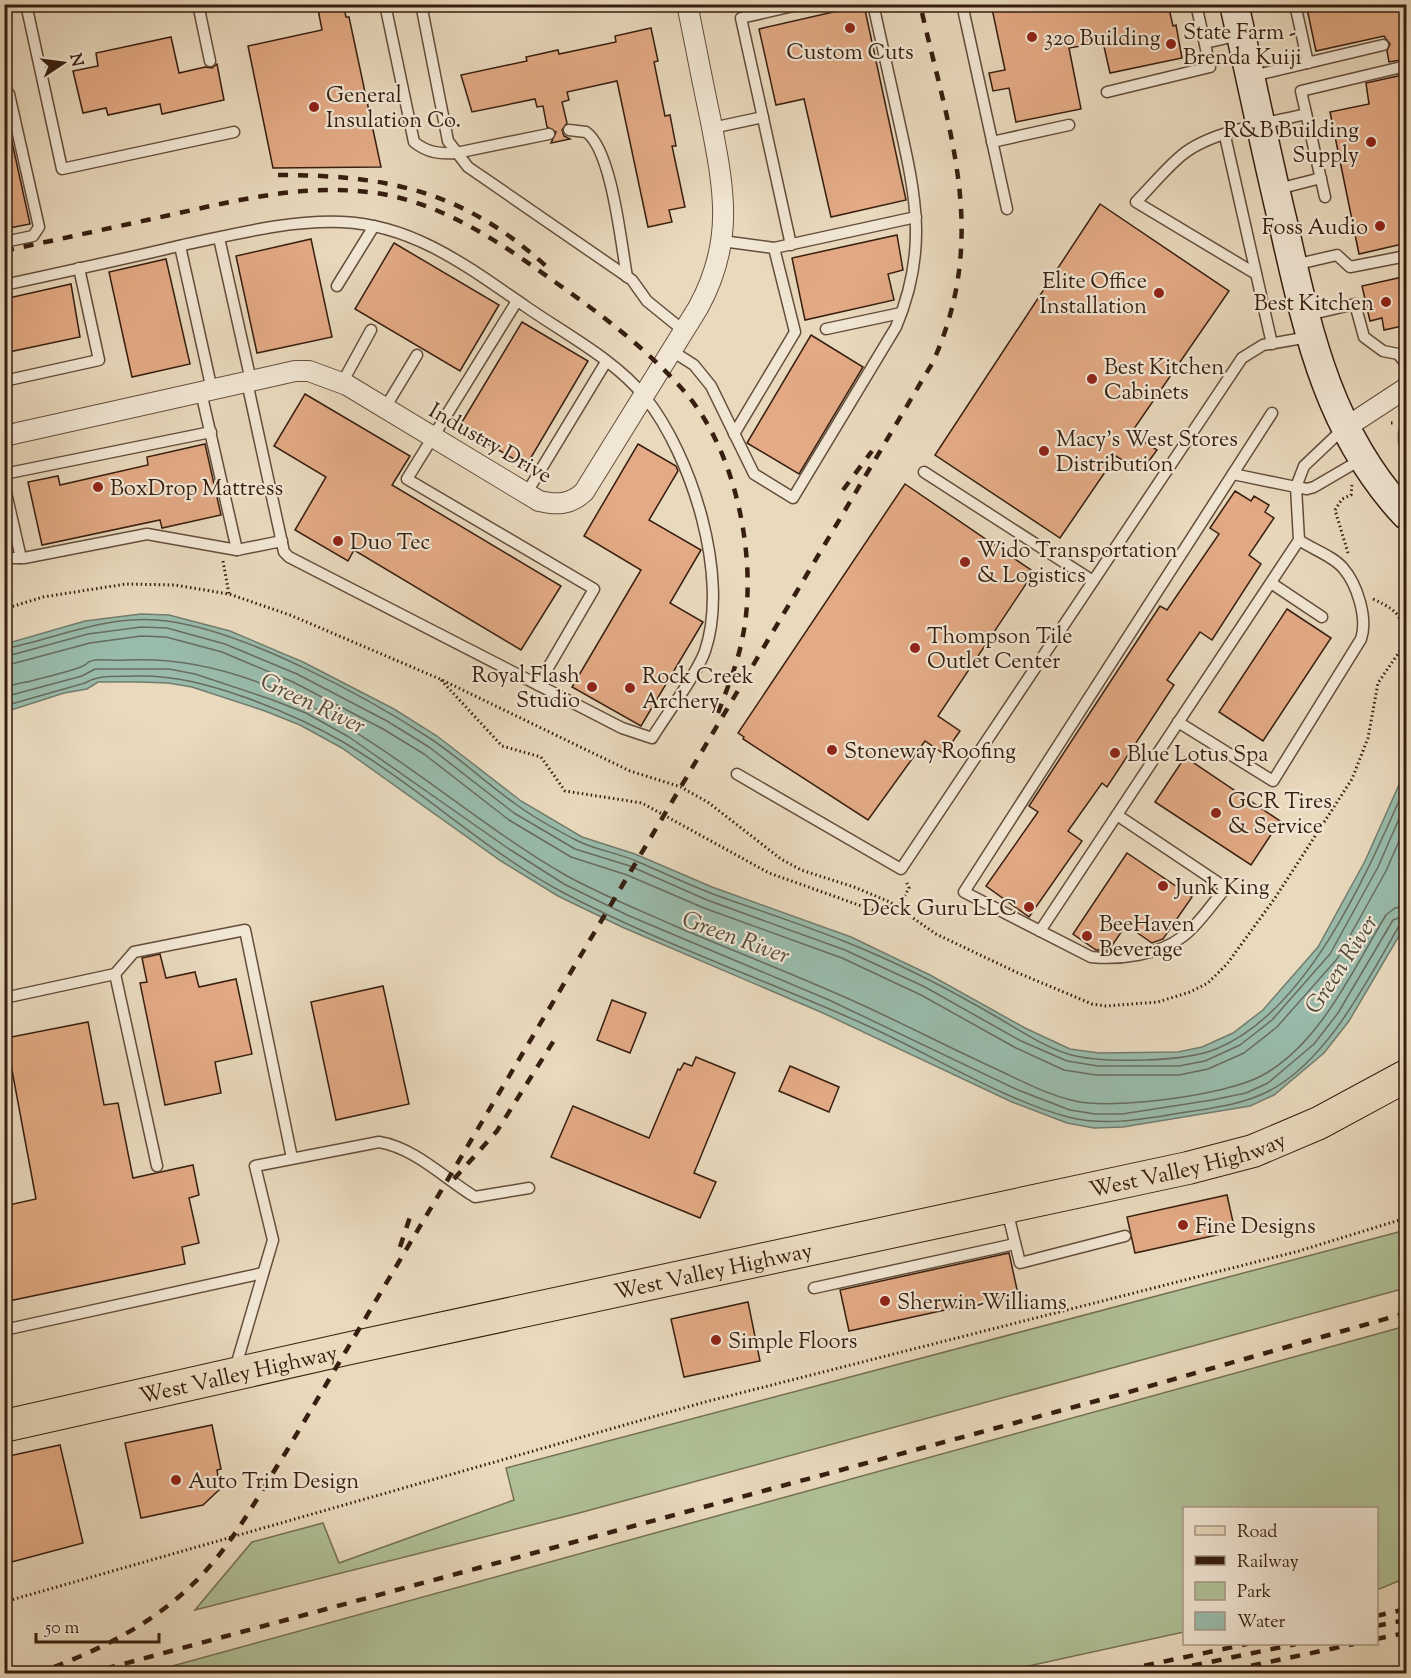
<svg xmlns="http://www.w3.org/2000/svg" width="1411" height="1678" viewBox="0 0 1411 1678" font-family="'Sorts Mill Goudy',serif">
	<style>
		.green { fill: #b0c096; stroke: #746f52; stroke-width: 1.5 }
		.water { fill: #99bbab; stroke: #727c6d; stroke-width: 1.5 }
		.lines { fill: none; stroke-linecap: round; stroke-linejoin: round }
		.shore { stroke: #686c5d; stroke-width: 1.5 }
		.building { fill: #e3aa85; stroke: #371e0f; stroke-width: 1.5 }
		.lane-casing { stroke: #644d3a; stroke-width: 13 }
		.street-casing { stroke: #644d3a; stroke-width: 22 }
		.secondary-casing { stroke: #371e0f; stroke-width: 31 }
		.primary-casing { stroke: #371e0f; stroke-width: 34 }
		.path { stroke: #371e0f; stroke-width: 3; stroke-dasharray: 1.5 3; stroke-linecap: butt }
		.lane { stroke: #f1e6d4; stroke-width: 10 }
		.street { stroke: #f1e6d4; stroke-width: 20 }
		.secondary { stroke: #f1e6d4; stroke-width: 28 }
		.primary { stroke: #e9d9bd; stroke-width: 32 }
		.rail { stroke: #371e0f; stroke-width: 4.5; stroke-dasharray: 10 10; stroke-linecap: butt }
		.poi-dot { fill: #8f2418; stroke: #f1e6d4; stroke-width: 2 }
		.labels { text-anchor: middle; stroke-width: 4.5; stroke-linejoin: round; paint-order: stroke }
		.poi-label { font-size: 22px; fill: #371e0f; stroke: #f1e6d4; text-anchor: start }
		.street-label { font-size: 22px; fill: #371e0f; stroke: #f1e6d4 }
		.water-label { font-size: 24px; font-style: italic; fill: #544d3e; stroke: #f1e6d4 }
	</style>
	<rect width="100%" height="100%" fill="#e9d9bd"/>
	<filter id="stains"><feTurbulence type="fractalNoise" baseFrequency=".00333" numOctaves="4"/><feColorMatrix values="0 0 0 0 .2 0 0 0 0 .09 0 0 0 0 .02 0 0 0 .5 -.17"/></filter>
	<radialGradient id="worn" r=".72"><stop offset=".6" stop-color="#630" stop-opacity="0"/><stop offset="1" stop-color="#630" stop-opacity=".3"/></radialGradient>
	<g class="green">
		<path d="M 1406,406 L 1406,459 C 1392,443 1400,423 1406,406 Z"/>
		<polygon points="1406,1230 1406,1288 579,1513 195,1610 252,1542 323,1523 339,1563 514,1500 506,1468"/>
		<polygon points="1406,1326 1406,1578 1377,1590 1376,1508 1184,1508 1184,1632 992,1674 147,1673"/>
	</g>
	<polygon class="water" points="141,614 169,615 230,631 303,662 394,709 437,736 521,801 582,837 635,854 712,887 851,937 930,975 1025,1028 1070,1049 1099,1053 1178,1052 1202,1047 1233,1033 1263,1010 1318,947 1365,861 1406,769 1406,924 1349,1021 1324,1053 1274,1095 1250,1106 1123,1127 1094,1128 1067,1123 1012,1102 823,1013 622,927 558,896 501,861 342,748 300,725 265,711 192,687 168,683 139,682 98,682 87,689 64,693 5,712 5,644 85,621"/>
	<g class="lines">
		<g class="shore">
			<path d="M 4,649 C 58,638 110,613 167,621 C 244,631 366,696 431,739 C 461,759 487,784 517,805 C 534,818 555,829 574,839 C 593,850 616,852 636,861 C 662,872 687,884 713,894 C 757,910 802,924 846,942 C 896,962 947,988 995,1016 C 1018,1029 1042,1046 1068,1054 C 1101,1064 1185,1062 1216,1049 C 1309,1011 1368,871 1406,785"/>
			<polyline points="4,657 88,634 141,627 167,628 225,644 297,674 387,721 429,747 514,813 575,849 630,866 707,900 845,950 925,987 1019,1040 1067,1061 1098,1066 1179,1066 1205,1061 1240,1045 1272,1020 1330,954 1378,867 1406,803"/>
			<polyline points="4,666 90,643 141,636 166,637 222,652 293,682 383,729 424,754 509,820 571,857 627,875 704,908 842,958 921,995 1016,1048 1064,1070 1096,1075 1179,1075 1208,1069 1244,1053 1277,1027 1337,959 1386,871 1406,825"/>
			<path d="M 4,688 C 15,683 25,683 35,680 C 49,676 68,672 81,667 C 90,663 85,662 95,660 C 105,659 116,661 127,660 C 302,652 427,796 567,876 C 602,895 639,910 675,926 C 736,952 798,976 858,1003 C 904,1024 948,1047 994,1068 C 1020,1080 1047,1095 1075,1101 C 1113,1110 1226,1095 1261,1076 C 1320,1045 1353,969 1386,915 L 1395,908 L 1406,906"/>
			<polyline points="4,697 82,676 95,669 169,669 195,674 270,699 306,713 349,737 509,849 564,884 627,915 829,1000 1018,1090 1070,1110 1095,1114 1122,1114 1212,1100 1246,1093 1268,1083 1314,1044 1338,1013 1393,920 1406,915"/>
			<path d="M 4,706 L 85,683 C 100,674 118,677 136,676 C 175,675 210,685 247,698 C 280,710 312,724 343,742 C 419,787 484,850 562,892 C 660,944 767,980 868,1026 C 930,1054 1004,1100 1068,1117 C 1103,1126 1139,1120 1174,1114 C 1205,1109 1240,1106 1269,1091 C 1328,1060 1367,981 1399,926 L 1406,922"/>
		</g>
	</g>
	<g class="building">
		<polygon points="317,4 343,4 346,17 349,17 381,167 273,168 248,46 322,30"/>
		<polygon points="991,4 1168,4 1173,26 1176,25 1182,58 1110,73 1103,42 1069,48 1081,109 1016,122 1009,88 993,91 989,73 1005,70"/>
		<polygon points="1306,4 1407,4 1407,30 1402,31 1407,59 1389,62 1387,51 1390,44 1384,36 1316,51"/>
		<polygon points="864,5 906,200 831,217 804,99 776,105 759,29"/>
		<polygon points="651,28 658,61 654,62 665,116 670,115 676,146 672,146 685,207 669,210 672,222 648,227 617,81 567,92 569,100 562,102 567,123 562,130 564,136 570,139 551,143 556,132 547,127 543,106 537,107 535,99 472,112 461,75 527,61 526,57 558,50 559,54 616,42 615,36"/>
		<polygon points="171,37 179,73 205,67 212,68 217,64 224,100 162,114 160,104 108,115 106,108 83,113 73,71 98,66 96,53"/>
		<polygon points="1407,74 1407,243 1359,254 1330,112 1369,104 1366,83"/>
		<polygon points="8,124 30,224 4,229 4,125"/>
		<polygon points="1100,204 1229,291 1131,433 1157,450 1141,472 1116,456 1060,538 935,455"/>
		<polygon points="897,235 903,270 888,274 894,300 805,320 792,258"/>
		<polygon points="311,239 332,337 257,353 236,256"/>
		<polygon points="394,243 499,305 460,371 355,309"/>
		<polygon points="166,259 190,364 132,377 109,272"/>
		<polygon points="1407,276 1407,325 1384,330 1382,318 1370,321 1362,286"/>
		<polygon points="71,284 80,337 4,353 4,299"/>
		<polygon points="522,322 588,361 526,466 459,427"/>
		<polygon points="811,335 863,367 799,474 747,443"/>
		<polygon points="305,394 410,456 392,485 561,586 521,650 354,550 348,561 295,530 326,477 274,446"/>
		<polygon points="205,444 221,515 162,528 160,520 42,545 28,482 58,476 60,485 148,465 147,457"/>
		<polygon points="638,444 676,466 678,471 649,520 701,550 670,603 703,622 641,726 572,687 641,570 584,536"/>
		<polygon points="905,484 1034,572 938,716 960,731 944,754 925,741 868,820 743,739 744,737 738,733"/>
		<polygon points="1235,491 1251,501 1254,496 1269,505 1265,512 1274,518 1249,555 1261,564 1212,640 1200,632 1167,680 1174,685 1107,787 1102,783 1068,831 1082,841 1029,917 986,886 1038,812 1029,806 1135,644 1160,606 1167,610 1219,534 1210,528"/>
		<polygon points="1287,609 1331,638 1263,741 1219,712"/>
		<polygon points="1185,757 1280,821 1251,865 1155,802"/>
		<polygon points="1127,853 1192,897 1163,939 1152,943 1126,925 1109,950 1096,950 1073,934"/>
		<polygon points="160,954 166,978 195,972 199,987 236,979 252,1054 215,1062 221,1093 165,1105 140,983 147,982 142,958"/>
		<polygon points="383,986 409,1104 336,1120 311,1002"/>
		<polygon points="612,1000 646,1013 630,1053 597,1040"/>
		<polygon points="88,1022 104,1105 118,1103 133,1178 193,1165 199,1195 189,1198 199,1243 182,1247 185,1264 4,1302 4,1206 36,1199 6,1038"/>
		<polygon points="696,1057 735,1073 694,1173 716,1182 700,1218 551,1157 573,1106 649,1138 678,1069 680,1070 684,1063 692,1066"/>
		<polygon points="790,1066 839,1087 829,1112 779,1091"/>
		<polygon points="1227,1195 1235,1231 1135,1253 1127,1217"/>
		<polygon points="1009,1253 1018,1294 849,1331 840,1290"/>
		<polygon points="748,1302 760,1361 684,1377 671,1319"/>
		<polygon points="212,1425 221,1469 217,1470 220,1489 203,1505 141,1518 125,1443"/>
		<polygon points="60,1445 83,1543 4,1564 4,1457"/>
	</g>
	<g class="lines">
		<g class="lane-casing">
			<g id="lane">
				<polyline points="26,4 62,169 234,132"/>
				<polyline points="198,4 210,61"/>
				<path d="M 385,4 L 414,142 C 428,153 440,154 456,153 L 549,134"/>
				<polyline points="421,4 448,141 468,167 632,280 647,301 684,331"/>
				<polyline points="962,4 1007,209"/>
				<polyline points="1295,4 1308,63"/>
				<polyline points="1205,43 1240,35"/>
				<polyline points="1252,76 1383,45"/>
				<polyline points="1107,92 1210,67 1196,4"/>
				<polyline points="4,93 9,94 39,227 33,236 4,242"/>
				<polyline points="712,128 763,117"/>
				<path d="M 569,130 L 586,132 C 612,150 621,244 627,277"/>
				<polyline points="1225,136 1272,344"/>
				<polyline points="992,142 1069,125"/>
				<polyline points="1278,189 1321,178"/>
				<polyline points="1325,197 1301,91 1406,66"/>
				<polyline points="219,238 251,381"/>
				<polyline points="722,241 774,248 916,217"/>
				<polyline points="791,245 741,18 802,4"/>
				<polyline points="180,246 212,390"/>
				<polyline points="1294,265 1337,255 1350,267 1406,256"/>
				<path d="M 1256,274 L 1136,202 C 1151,187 1165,169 1182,155 C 1211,131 1269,123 1306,114"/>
				<path d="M 4,285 C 64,272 124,259 183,245 C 236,234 288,220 342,222 C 414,225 468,267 525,306 C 565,334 614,359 645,397 C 692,456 730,577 705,651 C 697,674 666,715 652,738 L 622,728 L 289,557 L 284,552 L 247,382"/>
				<polyline points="337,286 374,226"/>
				<polyline points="517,301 407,479 594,589 538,685"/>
				<polyline points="1308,315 1355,304 1364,337 1383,351 1398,354 1406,364"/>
				<polyline points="826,329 901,313"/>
				<path d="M 672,351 L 694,365 L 711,386 L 754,474 L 793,498 L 896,327 C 928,251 916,197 899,121 C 890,82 882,43 873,4"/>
				<polyline points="4,381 99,360 79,268"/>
				<polyline points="342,383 371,330"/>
				<polyline points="201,392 237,550"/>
				<polyline points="385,408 417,355"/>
				<polyline points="1344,428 1304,466 1296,487 1307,489 1314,487 1362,459"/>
				<polyline points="734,434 795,332 774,248"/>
				<polyline points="924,472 1093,581"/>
				<polyline points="4,474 211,432"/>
				<polyline points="4,484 21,558"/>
				<polyline points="526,494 606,362"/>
				<polyline points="4,558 24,558 147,534 237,550 282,541"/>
				<polyline points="1271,583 1322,617"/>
				<path d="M 1178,722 L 1273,781 L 1361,639 C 1368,618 1357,584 1343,568 C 1333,556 1312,549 1299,540"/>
				<polyline points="737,774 901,869 1242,358 1263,345 1309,337"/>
				<path d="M 1117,815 L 1226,888 C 1212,903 1199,925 1182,937 C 1159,955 1119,960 1091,957 L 964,892 L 1272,413"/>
				<polyline points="1040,931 1299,540 1296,487 1233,474"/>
				<polyline points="115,974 134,952 245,930 292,1158"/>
				<polyline points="4,998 115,974 157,1166"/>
				<polyline points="1007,1210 1020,1263 1125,1236"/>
				<polyline points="814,1288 1015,1244"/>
				<polyline points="4,1330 263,1273"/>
				<path d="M 235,1369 L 273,1240 L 255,1166 L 379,1142 C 415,1148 444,1178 475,1197 L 529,1188"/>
			</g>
		</g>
		<g class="street-casing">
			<g id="street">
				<polyline points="1345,428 1406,388"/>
				<path d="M 4,436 L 295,371 L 309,371 L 347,385 L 539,501 C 557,505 570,505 584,492 L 698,308 C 735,241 724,189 710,117 C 702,80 695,42 687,4"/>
			</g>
		</g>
		<g class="secondary-casing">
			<path id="secondary" d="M 1234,4 C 1251,78 1266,153 1284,227 C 1308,333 1329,433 1406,515"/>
		</g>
		<g class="primary-casing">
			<g id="primary">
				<path id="s1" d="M 4,1426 L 346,1349 L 1188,1168 L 1253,1151 L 1319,1123 L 1406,1076"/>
			</g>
		</g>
		<g class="path">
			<polyline points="1391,423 1393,423"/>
			<polyline points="1348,553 1335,510 1342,499 1351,495 1352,485"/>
			<polyline points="223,561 229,594"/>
			<path d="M 1373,599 C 1404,613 1403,619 1401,651"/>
			<polyline points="4,609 43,597 126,584 175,585 229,594 290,615 440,679 630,771 681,787 709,803 781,859 801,870 854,887 890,902 936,934 1016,972 1092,1004 1106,1006 1158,1002 1190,992 1208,983 1227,964 1275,898 1352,779 1368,738 1378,683 1406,642"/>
			<polyline points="441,680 502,746 541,757 565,791 642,803 769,873 884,914 890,903"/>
			<polyline points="898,908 909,888 906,881"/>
			<polyline points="4,1602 705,1402 1299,1251 1406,1218"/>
		</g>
		<use href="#lane" class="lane"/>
		<use href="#street" class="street"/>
		<use href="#secondary" class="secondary"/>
		<use href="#primary" class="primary"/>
		<g class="rail">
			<path d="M 278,175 C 388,175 464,191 547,267"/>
			<path d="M 4,251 C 60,239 115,227 170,215 C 238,200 305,183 376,193 C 443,203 501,243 555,282 C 602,315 647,349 684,391 C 737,451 759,563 742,640 C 737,665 727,689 718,713"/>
			<polyline points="843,490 872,451"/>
			<polyline points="454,1179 497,1131 558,1034"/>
			<polyline points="400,1247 412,1211"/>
			<polyline points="1376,1616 1406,1609"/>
			<polyline points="1376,1626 1406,1620"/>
			<polyline points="1376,1639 1406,1633"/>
			<path d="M 35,1674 C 100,1651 163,1620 209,1567 C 239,1533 261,1491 286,1452 L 933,362 C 990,234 949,133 920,4"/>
			<polyline points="86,1674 1122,1394 1406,1313"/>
			<polyline points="1105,1674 1247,1644"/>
			<polyline points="1153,1674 1296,1644"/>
			<polyline points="1212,1674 1354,1644"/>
		</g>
	</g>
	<g class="poi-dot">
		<circle cx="850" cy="28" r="6"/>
		<circle cx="1032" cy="37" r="6"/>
		<circle cx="1171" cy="44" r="6"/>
		<circle cx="314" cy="107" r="6"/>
		<circle cx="1371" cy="142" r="6"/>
		<circle cx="1380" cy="226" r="6"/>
		<circle cx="1159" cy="293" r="6"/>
		<circle cx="1386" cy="302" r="6"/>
		<circle cx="1092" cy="379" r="6"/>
		<circle cx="1044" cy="451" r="6"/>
		<circle cx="98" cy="487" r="6"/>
		<circle cx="338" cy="541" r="6"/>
		<circle cx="965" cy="562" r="6"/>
		<circle cx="915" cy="648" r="6"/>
		<circle cx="592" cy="687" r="6"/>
		<circle cx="630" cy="688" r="6"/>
		<circle cx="832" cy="750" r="6"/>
		<circle cx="1115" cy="753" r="6"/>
		<circle cx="1216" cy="813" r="6"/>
		<circle cx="1163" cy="886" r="6"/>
		<circle cx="1029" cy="907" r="6"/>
		<circle cx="1087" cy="936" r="6"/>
		<circle cx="1183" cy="1225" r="6"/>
		<circle cx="885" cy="1301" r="6"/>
		<circle cx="716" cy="1340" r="6"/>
		<circle cx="176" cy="1480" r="6"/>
	</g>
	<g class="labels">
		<g class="poi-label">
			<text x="1183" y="39">State Farm -<tspan x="1183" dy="25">Brenda Kuiji</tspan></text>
			<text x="1044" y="45">320 Building</text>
			<text x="850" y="59" text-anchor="middle">Custom Cuts</text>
			<text x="326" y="102">General<tspan x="326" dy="25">Insulation Co.</tspan></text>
			<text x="1359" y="137" text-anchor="end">R&amp;B Building<tspan x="1359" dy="25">Supply</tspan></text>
			<text x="1368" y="234" text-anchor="end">Foss Audio</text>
			<text x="1147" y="288" text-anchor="end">Elite Office<tspan x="1147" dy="25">Installation</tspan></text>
			<text x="1374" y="310" text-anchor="end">Best Kitchen</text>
			<text x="1104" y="374">Best Kitchen<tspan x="1104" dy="25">Cabinets</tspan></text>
			<text x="1056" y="446">Macy's West Stores<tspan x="1056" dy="25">Distribution</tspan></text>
			<text x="110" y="495">BoxDrop Mattress</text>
			<text x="350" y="549">Duo Tec</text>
			<text x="977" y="557">Wido Transportation<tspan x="977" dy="25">&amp; Logistics</tspan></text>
			<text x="927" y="643">Thompson Tile<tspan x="927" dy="25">Outlet Center</tspan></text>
			<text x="580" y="682" text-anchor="end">Royal Flash<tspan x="580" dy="25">Studio</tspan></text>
			<text x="642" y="683">Rock Creek<tspan x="642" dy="25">Archery</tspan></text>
			<text x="844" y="758">Stoneway Roofing</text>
			<text x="1127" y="761">Blue Lotus Spa</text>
			<text x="1228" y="808">GCR Tires<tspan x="1228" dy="25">&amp; Service</tspan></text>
			<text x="1175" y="894">Junk King</text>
			<text x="1017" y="915" text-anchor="end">Deck Guru LLC</text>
			<text x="1099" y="931">BeeHaven<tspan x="1099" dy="25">Beverage</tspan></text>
			<text x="1195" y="1233">Fine Designs</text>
			<text x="897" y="1309">Sherwin-Williams</text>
			<text x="728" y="1348">Simple Floors</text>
			<text x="188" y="1488">Auto Trim Design</text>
		</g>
		<g class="street-label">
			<text transform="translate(491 442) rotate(30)" y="8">Industry Drive</text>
			<text dy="8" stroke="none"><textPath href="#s1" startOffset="1212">West Valley Highway</textPath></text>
			<text dy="8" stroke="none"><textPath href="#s1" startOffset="726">West Valley Highway</textPath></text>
			<text dy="8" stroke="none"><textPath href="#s1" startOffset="240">West Valley Highway</textPath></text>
		</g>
		<g class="water-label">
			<text transform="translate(313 703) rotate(25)" y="8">Green River</text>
			<text transform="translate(736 937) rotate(20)" y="8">Green River</text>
			<text transform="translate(1341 964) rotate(-57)" y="8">Green River</text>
		</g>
	</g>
	<rect width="1411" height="1678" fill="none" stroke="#e9d9bd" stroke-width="24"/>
	<rect x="6" y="6" width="1399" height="1666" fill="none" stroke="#371e0f" stroke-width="3"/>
	<rect x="12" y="12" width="1387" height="1654" fill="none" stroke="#371e0f" stroke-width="1.5"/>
	<rect x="1183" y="1507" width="195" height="138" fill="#f1e6d4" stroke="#a79685" stroke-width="1.5"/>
	<rect x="1195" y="1526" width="30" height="9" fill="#e9d9bd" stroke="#a79685" stroke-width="1.5"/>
	<text x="1237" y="1537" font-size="18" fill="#371e0f">Road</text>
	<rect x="1195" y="1556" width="30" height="9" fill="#371e0f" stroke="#a79685" stroke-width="1.5"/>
	<text x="1237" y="1567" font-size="18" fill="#371e0f">Railway</text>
	<rect x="1195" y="1582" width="30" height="18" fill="#b0c096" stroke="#a79685" stroke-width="1.5"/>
	<text x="1237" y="1597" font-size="18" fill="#371e0f">Park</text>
	<rect x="1195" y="1612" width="30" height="18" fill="#99bbab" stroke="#a79685" stroke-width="1.5"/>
	<text x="1237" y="1627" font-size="18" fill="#371e0f">Water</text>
	<g transform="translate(63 63) rotate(77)" stroke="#f1e6d4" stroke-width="4.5" paint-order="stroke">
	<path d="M0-4.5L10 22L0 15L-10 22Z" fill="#371e0f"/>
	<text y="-9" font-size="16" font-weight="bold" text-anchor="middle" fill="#371e0f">N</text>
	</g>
	<path d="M36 1633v9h123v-9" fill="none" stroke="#371e0f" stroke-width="3"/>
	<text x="45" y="1633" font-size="18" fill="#371e0f" stroke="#f1e6d4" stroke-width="4.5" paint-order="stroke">50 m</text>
	<rect width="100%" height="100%" filter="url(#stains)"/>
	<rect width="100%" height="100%" fill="url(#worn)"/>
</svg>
